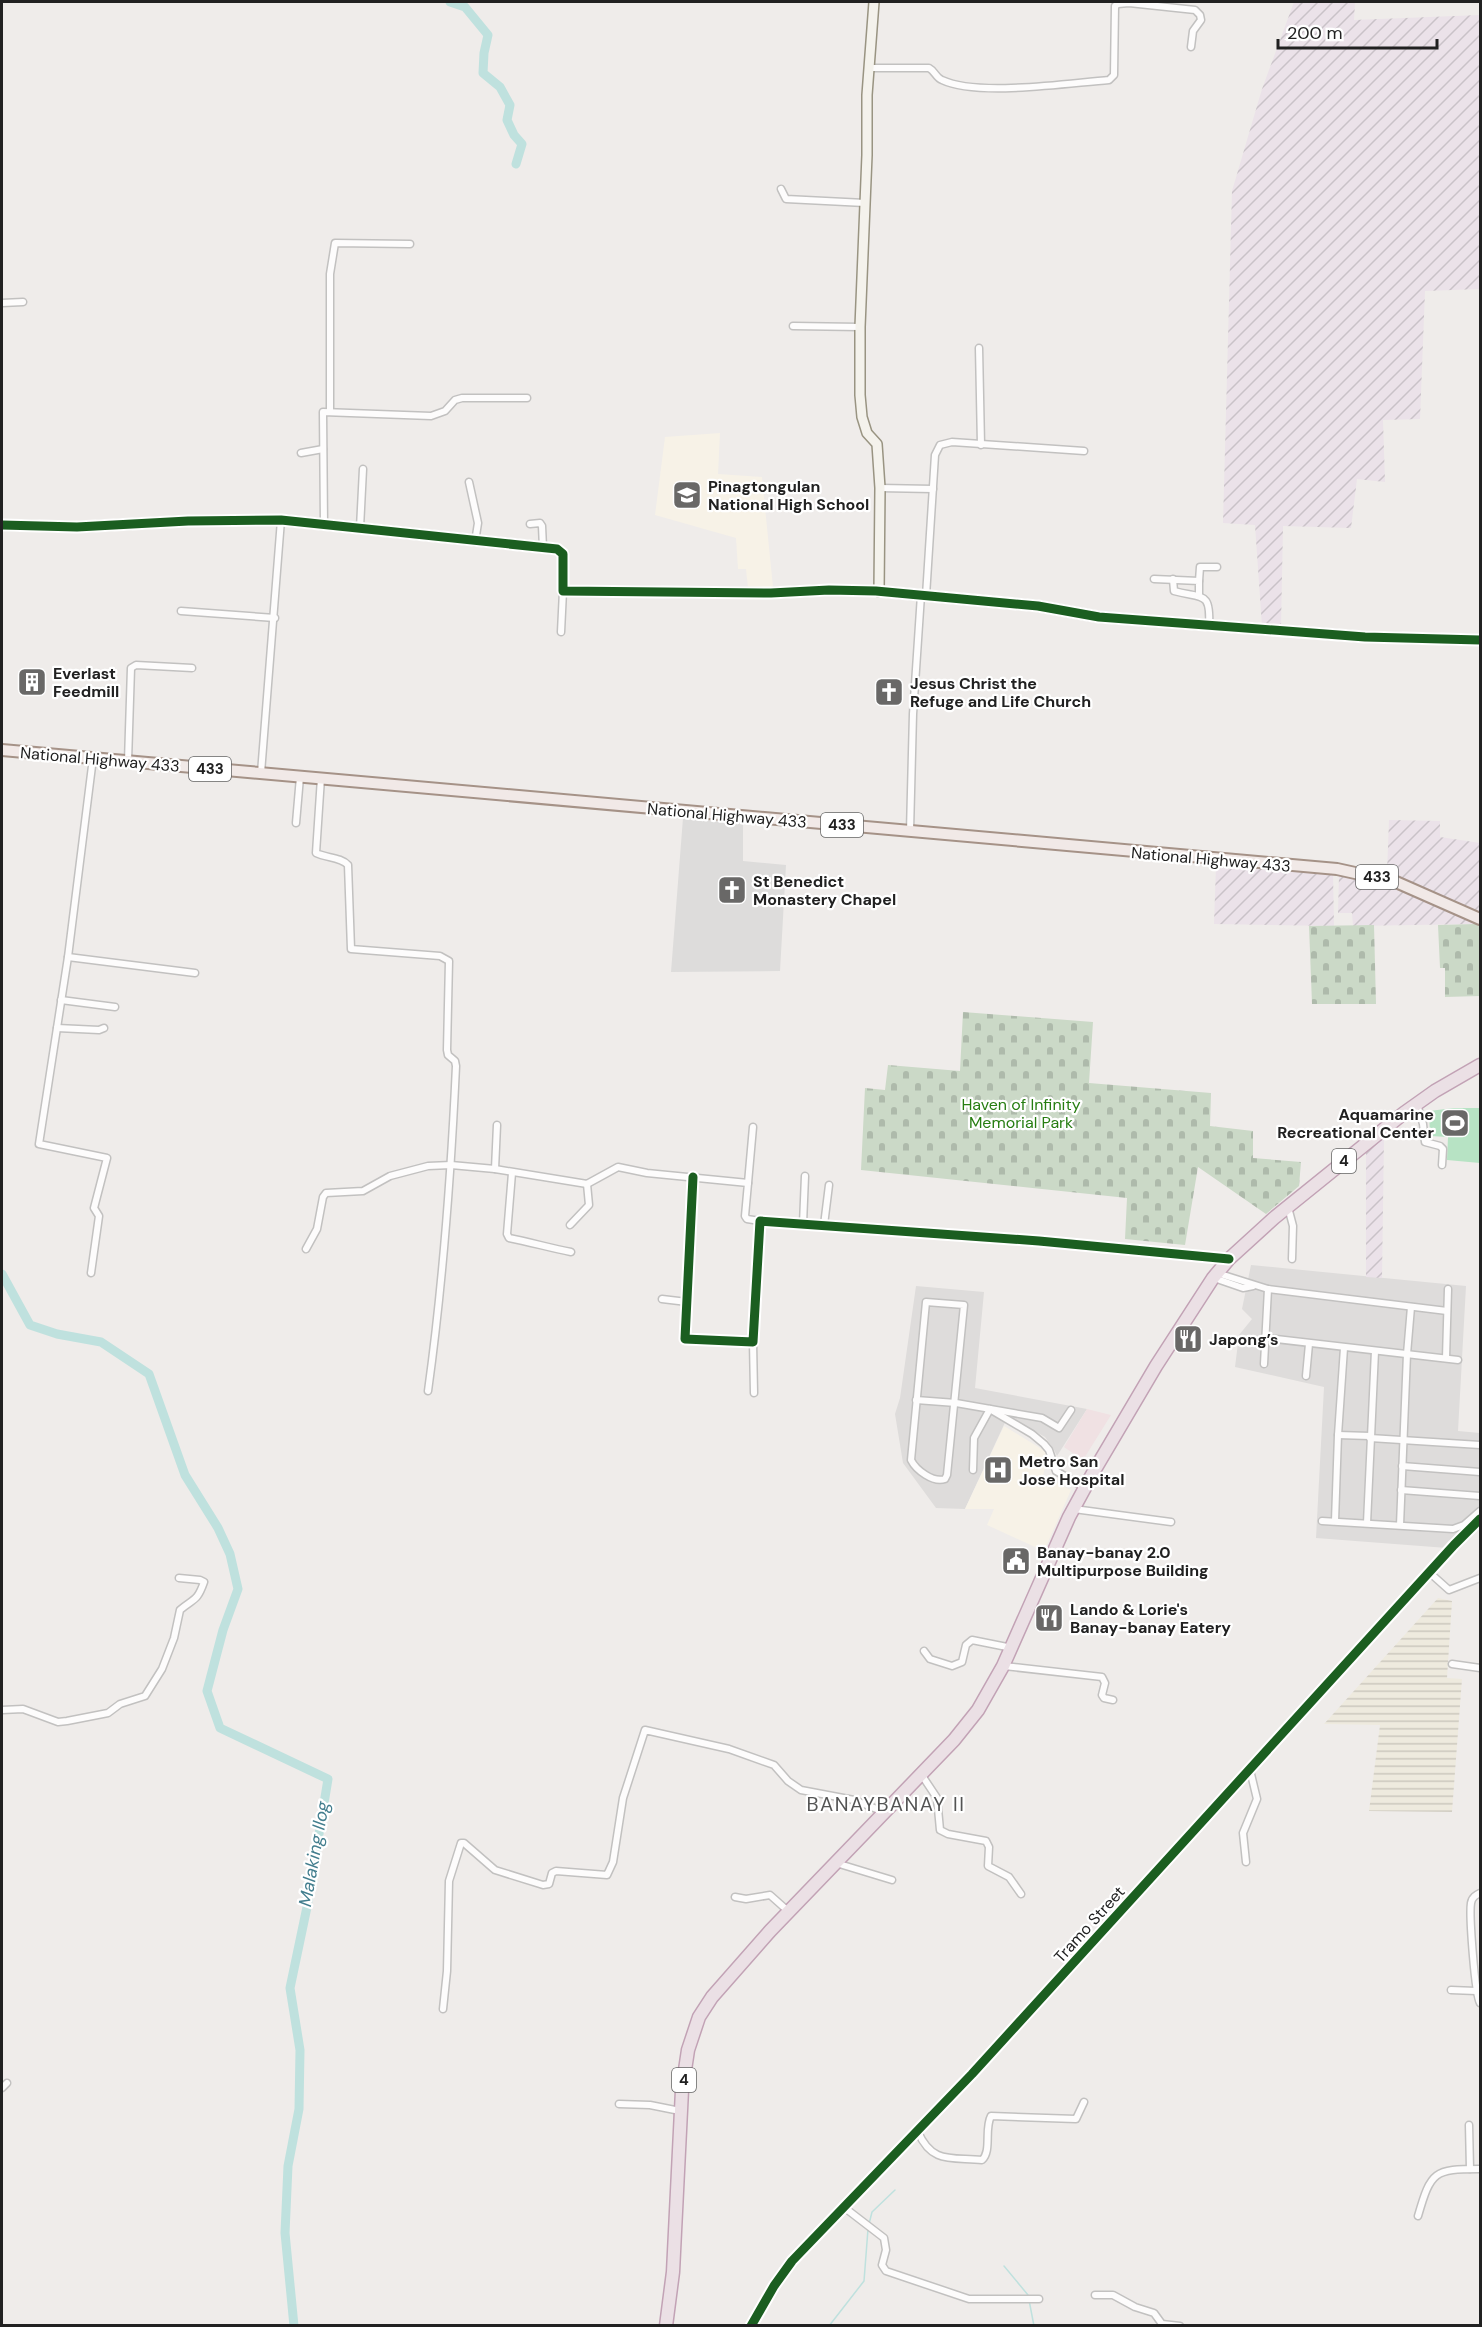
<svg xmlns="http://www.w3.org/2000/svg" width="1482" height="2327" viewBox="0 0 1482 2327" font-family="'DM Sans',sans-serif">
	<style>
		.residential { fill: #dedcdb }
		.commercial { fill: #f0e1e3 }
		.industrial { fill: url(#industrial-furrows) }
		.education { fill: #f7f2e7 }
		.religious { fill: #dddcdb }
		.farmland { fill: url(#farmland-rules) }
		.cemetery { fill: url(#cemetery-stones) }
		.pitch { fill: #b7e3c4 }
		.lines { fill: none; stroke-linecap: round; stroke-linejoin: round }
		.stream { stroke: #bfe1de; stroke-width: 1.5 }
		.river { stroke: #bfe1de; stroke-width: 9 }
		.street-casing { stroke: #c2c1c0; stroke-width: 9 }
		.secondary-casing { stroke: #999482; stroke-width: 12 }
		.primary-casing { stroke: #a59287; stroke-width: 14 }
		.highway-casing { stroke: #c2a2b5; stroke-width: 15 }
		.street { stroke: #fdfcfc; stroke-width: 6 }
		.secondary { stroke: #f4f2ec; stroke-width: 9 }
		.primary { stroke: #f1e9e7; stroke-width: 10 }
		.highway { stroke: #ebe0e5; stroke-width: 12 }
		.cycleway-casing { stroke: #fff; stroke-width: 13 }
		.cycleway { stroke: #1b5e20; stroke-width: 9 }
		.labels { text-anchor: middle; stroke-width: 4.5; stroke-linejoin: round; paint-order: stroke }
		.shield { fill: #fff; stroke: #646464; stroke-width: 1.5 }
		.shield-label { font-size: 15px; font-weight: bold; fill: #212121 }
		.poi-label { font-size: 16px; font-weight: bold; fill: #212121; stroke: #fff; text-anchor: start }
		.street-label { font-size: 16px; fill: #212121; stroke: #fff }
		.park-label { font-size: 16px; fill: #267d11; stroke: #fff }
		.water-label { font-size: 18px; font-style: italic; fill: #437e8e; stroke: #fff }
		.quarter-label { font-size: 20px; letter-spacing: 1.5px; fill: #545454; stroke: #fff }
	</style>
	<defs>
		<pattern id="industrial-furrows" width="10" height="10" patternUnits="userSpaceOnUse" patternTransform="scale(1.5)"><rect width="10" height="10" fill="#ebe2e9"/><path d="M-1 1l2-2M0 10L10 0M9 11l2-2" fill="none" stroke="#c9c2c8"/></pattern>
		<pattern id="farmland-rules" width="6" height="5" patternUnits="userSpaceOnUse" patternTransform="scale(1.5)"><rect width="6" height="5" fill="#eeeade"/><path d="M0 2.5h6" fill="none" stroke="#ccc8be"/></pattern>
		<pattern id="cemetery-stones" width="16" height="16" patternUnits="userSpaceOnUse" patternTransform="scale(1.5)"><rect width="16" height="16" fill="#cbd9c7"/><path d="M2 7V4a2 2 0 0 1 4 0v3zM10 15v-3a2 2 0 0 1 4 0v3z" fill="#aebaab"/></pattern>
	</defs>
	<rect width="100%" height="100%" fill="#efecea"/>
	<g class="residential">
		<polygon points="1251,1265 1466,1286 1458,1431 1480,1433 1480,1516 1447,1548 1316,1538 1324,1387 1235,1367 1239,1335 1252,1319 1242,1309"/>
		<polygon points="916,1286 984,1292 975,1388 1087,1409 1057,1456 1053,1448 1045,1437 1008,1416 965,1509 936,1508 903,1463 895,1414 900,1398"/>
	</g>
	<polygon class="commercial" points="1087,1409 1111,1415 1083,1460 1064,1447"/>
	<g class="industrial">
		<polygon points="1294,2 1355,2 1354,20 1480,15 1480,289 1425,291 1420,419 1383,420 1385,482 1357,479 1351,528 1283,526 1281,627 1262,626 1255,525 1223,523 1232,191 1262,89"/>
		<polygon points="1389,820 1440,821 1440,837 1480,843 1480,913 1387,873"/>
		<polygon points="1216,866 1333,874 1334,926 1214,924"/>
		<polygon points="1339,875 1358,876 1385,883 1476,924 1353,926 1352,913 1338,913"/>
		<polygon points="1384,1136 1382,1278 1366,1277 1366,1151"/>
	</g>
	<g class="education">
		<polygon points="720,433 718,474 762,477 773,587 748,588 746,569 738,569 736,538 655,515 665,437"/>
		<polygon points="1004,1426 1048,1453 1043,1476 1071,1490 1044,1551 987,1525 994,1509 965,1509"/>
	</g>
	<polygon class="religious" points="683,818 743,823 743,861 786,865 780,971 671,972"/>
	<polygon class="farmland" points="1438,1598 1452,1601 1447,1678 1462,1679 1452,1812 1369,1811 1380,1725 1324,1724"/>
	<g class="cemetery">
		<polygon points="1476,924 1480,927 1480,996 1445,997 1445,968 1440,968 1438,925"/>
		<polygon points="1374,925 1376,1004 1312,1004 1309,926"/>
		<polygon points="963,1012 1093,1022 1089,1083 1211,1093 1210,1126 1253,1131 1253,1158 1301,1162 1299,1186 1266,1214 1198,1167 1185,1245 1125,1239 1127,1198 861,1170 865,1088 885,1090 888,1065 960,1071"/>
	</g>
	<polygon class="pitch" points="1454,1108 1480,1108 1480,1163 1447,1160 1448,1137 1430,1136 1429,1111"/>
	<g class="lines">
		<g class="stream">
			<polyline points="869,2224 872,2212 895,2190"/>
			<polyline points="1004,2266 1028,2295"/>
			<polyline points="1029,2300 1034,2326"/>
			<polyline points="829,2326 864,2281 868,2229"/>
		</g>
		<g class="river">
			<polyline points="450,2 465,7 488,35 484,53 483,73 500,87 510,105 507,120 514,135 522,144 516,164"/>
			<polyline points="2,1274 30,1325 57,1334 101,1342 149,1374 185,1475 218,1528 230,1554 238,1589 223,1630 207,1691 220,1728 328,1779 307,1907 290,1988 300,2050 299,2109 288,2166 285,2233 294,2326"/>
		</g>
		<g class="street-casing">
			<g id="street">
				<path d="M 869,68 L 929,68 C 935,71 936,78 942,80 C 978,97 1068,83 1109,80 L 1114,75 L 1115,6 L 1118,4 L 1129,3 L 1195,10 L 1200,15 L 1201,20 L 1193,31 L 1191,47"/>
				<polyline points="781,189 786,199 865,203"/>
				<polyline points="2,303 23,302"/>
				<polyline points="793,326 860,327"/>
				<polyline points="979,348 981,445"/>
				<polyline points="330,411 330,274 335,243 410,244"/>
				<polyline points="301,453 323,449"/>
				<polyline points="469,482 478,523 475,542"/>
				<polyline points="880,488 933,489"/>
				<polyline points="530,524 540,523 542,526 543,548"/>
				<polyline points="324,525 323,412 431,416 445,411 455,400 462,398 527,398"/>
				<polyline points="360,528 363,469"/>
				<polyline points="1154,579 1199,581 1199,596"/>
				<path d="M 1173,579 L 1174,591 C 1202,599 1211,590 1209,626"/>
				<polyline points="1199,581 1200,567 1217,567"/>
				<polyline points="926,596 935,455 940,445 952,442 1084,451"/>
				<polyline points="181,611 275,618"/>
				<polyline points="561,632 563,591"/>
				<polyline points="128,761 131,668 136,665 192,668"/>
				<polyline points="261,773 281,520"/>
				<path d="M 321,778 L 316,853 C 326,858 341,857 348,865 L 351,949 L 440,956 L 449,961 L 447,1050 L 448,1055 L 455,1061 L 456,1066 C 451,1175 443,1283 428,1391"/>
				<polyline points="296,823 300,777"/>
				<polyline points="910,831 913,714 921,595"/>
				<polyline points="68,957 195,973"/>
				<polyline points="61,1000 115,1007"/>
				<polyline points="57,1028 99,1030 104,1028"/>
				<polyline points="1417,1104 1423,1124 1425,1142 1440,1146 1443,1149 1442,1165"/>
				<polyline points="495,1169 497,1125"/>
				<path d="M 512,1173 L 507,1234 L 509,1238 C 530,1242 550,1248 571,1252"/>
				<polyline points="693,1177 685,1339 753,1342 760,1221 1039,1241 1229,1259"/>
				<polyline points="748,1183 753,1127"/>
				<polyline points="1288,1207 1293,1226 1292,1259"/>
				<polyline points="803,1224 805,1176"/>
				<polyline points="570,1225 589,1205 587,1184"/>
				<polyline points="824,1225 829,1185"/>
				<polyline points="306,1249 317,1229 323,1197 326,1193 363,1191 390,1176 428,1166 451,1165 495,1169 587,1184 618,1167 647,1173 748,1183 745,1216 747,1219 760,1221"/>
				<polyline points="91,1273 99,1216 94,1208 107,1158 39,1144 68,957 93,758"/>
				<polyline points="1217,1273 1268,1289 1447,1311"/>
				<polyline points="1214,1278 1243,1288 1253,1286"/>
				<polyline points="662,1299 687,1302"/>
				<path d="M 926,1302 L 964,1305 L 947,1475 L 945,1479 C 933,1483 916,1470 911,1460 Z"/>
				<polyline points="1267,1338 1458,1360"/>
				<polyline points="753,1342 754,1393"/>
				<polyline points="1446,1358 1448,1289"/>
				<polyline points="1264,1364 1268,1289"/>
				<polyline points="1306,1376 1309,1344"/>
				<polyline points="916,1400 956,1403 1042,1418 1059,1428 1071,1410"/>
				<polyline points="993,1411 1032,1434 1044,1444 1049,1450 1056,1471 1085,1488"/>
				<polyline points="1338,1435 1370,1436"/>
				<polyline points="1370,1438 1480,1445"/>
				<polyline points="1402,1466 1480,1472"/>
				<polyline points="973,1470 974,1438 990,1409"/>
				<polyline points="1401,1490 1480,1496"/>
				<polyline points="1074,1509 1171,1522"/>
				<polyline points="1322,1521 1453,1529 1464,1525 1480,1511"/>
				<polyline points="1335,1521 1338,1435 1344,1348"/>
				<polyline points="1367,1523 1375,1351"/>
				<polyline points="1400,1525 1407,1354 1411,1307"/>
				<polyline points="1430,1573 1449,1590 1480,1578"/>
				<polyline points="924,1651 930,1659 952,1666 962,1662 966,1645 972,1640 1012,1648"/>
				<polyline points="1452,1664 1480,1668"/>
				<polyline points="1004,1666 1102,1677 1105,1683 1102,1695 1104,1698 1113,1700"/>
				<path d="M 2,1710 L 23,1709 L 58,1722 L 67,1721 L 108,1713 L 120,1704 L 145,1696 L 162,1669 L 174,1638 L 180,1610 C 194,1598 197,1602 204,1582 L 200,1580 L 179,1578"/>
				<polyline points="921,1774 937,1798 940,1830 948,1834 986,1841 989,1847 988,1866 1009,1877 1021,1894"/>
				<polyline points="1246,1862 1243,1833 1257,1799 1250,1770"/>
				<polyline points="836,1863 892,1880"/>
				<path d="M 1480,1893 C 1476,1895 1472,1897 1471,1903 C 1469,1915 1475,1995 1480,2003"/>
				<polyline points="735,1897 746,1899 770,1895 788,1911"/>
				<polyline points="1451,1990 1476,1991"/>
				<polyline points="443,2009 447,1971 449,1881 461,1843 464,1843 495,1870 543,1885 549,1884 552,1873 556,1871 607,1875 613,1862 623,1798 645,1730 729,1749 774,1765 788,1781 801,1790 854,1800 884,1812"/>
				<polyline points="2,2088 7,2083"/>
				<polyline points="619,2104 650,2105 680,2111"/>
				<polyline points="1469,2125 1470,2169"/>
				<path d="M 918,2132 C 932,2164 951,2157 982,2160 C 992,2151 984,2129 991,2116 L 1076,2119 L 1084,2102"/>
				<polyline points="845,2208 884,2238 886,2250 882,2265 886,2271 969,2299 1039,2299"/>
				<path d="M 1418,2216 C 1431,2171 1434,2169 1480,2169"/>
				<polyline points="1095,2295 1113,2295 1135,2307 1154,2313 1162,2324 1180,2326"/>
				<polyline points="751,2326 774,2286 792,2261 972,2074 1454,1545 1480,1519"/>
			</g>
		</g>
		<g class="secondary-casing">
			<g id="secondary">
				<polyline points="874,2 867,95 867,155 860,327 860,395 862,417 867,433 877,444 880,488 879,592"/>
				<polyline points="2,525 77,527 188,521 281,520 557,549 563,554 563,591 771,593 829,590 876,591 1038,606 1099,617 1365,637 1480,640"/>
			</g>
		</g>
		<g class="primary-casing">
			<polyline id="primary" points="2,750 1337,869 1396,882 1480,919"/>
		</g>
		<g class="highway-casing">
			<polyline id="highway" points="666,2326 673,2272 682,2090 688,2050 699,2017 712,1997 770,1931 954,1740 978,1710 1003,1666 1069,1517 1094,1471 1156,1366 1213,1278 1229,1259 1274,1218 1404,1113 1435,1091 1480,1065"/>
		</g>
		<use href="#street" class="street"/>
		<use href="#secondary" class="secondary"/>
		<use href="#primary" class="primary"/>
		<use href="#highway" class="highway"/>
		<g class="cycleway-casing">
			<g id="cycleway">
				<polyline points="2,525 77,527 188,521 281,520 557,549 563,554 563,591 771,593 829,590 876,591 1038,606 1099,617 1365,637 1480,640"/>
				<polyline points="693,1177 685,1339 753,1342 760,1221 1039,1241 1229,1259"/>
				<polyline points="751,2326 774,2286 792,2261 972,2074 1454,1545 1480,1519"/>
			</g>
		</g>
		<use href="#cycleway" class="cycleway"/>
	</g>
	<defs>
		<g id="school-square" transform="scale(1.5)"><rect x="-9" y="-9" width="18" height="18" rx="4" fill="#696867" stroke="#fff"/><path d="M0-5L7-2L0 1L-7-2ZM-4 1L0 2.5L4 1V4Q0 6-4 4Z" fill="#fff"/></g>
		<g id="building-square" transform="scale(1.5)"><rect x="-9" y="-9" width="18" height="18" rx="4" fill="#696867" stroke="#fff"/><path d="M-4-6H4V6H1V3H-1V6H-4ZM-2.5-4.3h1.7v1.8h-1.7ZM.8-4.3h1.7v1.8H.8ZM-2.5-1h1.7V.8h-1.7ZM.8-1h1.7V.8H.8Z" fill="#fff"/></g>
		<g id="church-square" transform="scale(1.5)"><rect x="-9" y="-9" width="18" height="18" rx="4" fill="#696867" stroke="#fff"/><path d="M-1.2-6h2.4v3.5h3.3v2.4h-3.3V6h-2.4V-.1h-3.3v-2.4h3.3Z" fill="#fff"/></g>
		<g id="stadium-square" transform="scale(1.5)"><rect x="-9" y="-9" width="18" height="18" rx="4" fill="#696867" stroke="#fff"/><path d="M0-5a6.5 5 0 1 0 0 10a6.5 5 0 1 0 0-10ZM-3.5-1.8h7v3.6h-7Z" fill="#fff"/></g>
		<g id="restaurant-square" transform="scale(1.5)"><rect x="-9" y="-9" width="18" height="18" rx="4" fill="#696867" stroke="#fff"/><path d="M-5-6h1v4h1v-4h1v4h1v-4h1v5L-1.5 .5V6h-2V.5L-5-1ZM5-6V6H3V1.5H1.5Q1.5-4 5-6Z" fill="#fff"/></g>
		<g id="hospital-square" transform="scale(1.5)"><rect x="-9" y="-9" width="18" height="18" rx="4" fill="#696867" stroke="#fff"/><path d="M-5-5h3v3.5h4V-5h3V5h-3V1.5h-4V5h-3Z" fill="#fff"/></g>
		<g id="civic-square" transform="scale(1.5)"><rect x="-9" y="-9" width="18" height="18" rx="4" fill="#696867" stroke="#fff"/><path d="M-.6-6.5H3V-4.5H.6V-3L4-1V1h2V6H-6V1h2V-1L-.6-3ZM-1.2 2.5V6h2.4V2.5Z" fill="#fff"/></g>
	</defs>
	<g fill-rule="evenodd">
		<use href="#school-square" x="687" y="495"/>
		<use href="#building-square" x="32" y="682"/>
		<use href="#church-square" x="889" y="692"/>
		<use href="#church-square" x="732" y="890"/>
		<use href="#stadium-square" x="1455" y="1123"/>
		<use href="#restaurant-square" x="1188" y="1339"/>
		<use href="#hospital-square" x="998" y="1470"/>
		<use href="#civic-square" x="1016" y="1561"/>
		<use href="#restaurant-square" x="1049" y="1618"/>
	</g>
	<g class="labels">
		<g class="shield">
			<rect x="189" y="757" width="42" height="24" rx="4.5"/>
			<rect x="821" y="813" width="42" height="24" rx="4.5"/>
			<rect x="1356" y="865" width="42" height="24" rx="4.5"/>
			<rect x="1332" y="1149" width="24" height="24" rx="4.5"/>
			<rect x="672" y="2068" width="24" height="24" rx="4.5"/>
		</g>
		<g class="shield-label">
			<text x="210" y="774">433</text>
			<text x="842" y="830">433</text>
			<text x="1377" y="882">433</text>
			<text x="1344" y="1166">4</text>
			<text x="684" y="2085">4</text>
		</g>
		<g class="poi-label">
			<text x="708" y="492">Pinagtongulan<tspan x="708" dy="18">National High School</tspan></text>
			<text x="53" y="679">Everlast<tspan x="53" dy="18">Feedmill</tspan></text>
			<text x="910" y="689">Jesus Christ the<tspan x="910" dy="18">Refuge and Life Church</tspan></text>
			<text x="753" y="887">St Benedict<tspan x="753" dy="18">Monastery Chapel</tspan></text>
			<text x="1434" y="1120" text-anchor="end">Aquamarine<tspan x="1434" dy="18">Recreational Center</tspan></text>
			<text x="1209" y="1345">Japong’s</text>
			<text x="1019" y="1467">Metro San<tspan x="1019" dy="18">Jose Hospital</tspan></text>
			<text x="1037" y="1558">Banay-banay 2.0<tspan x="1037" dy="18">Multipurpose Building</tspan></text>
			<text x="1070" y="1615">Lando &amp; Lorie's<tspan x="1070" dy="18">Banay-banay Eatery</tspan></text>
		</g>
		<g class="street-label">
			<text transform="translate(100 759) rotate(5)" y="6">National Highway 433</text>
			<text transform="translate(727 815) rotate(5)" y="6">National Highway 433</text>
			<text transform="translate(1211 859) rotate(5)" y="6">National Highway 433</text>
			<text transform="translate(1089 1924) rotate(-48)" y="6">Tramo Street</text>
		</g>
		<g class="park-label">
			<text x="1021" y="1110">Haven of Infinity<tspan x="1021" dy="18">Memorial Park</tspan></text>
		</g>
		<g class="water-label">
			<text transform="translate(314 1854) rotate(-80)" y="6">Malaking Ilog</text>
		</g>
		<g class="quarter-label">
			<text x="886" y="1811">BANAYBANAY II</text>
		</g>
	</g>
	<rect width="1482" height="2327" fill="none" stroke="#212121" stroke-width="6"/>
	<path d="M1278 39v9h159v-9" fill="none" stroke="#212121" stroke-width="3"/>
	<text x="1287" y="39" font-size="18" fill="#212121" stroke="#ffffff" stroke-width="4.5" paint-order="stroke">200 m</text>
</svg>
